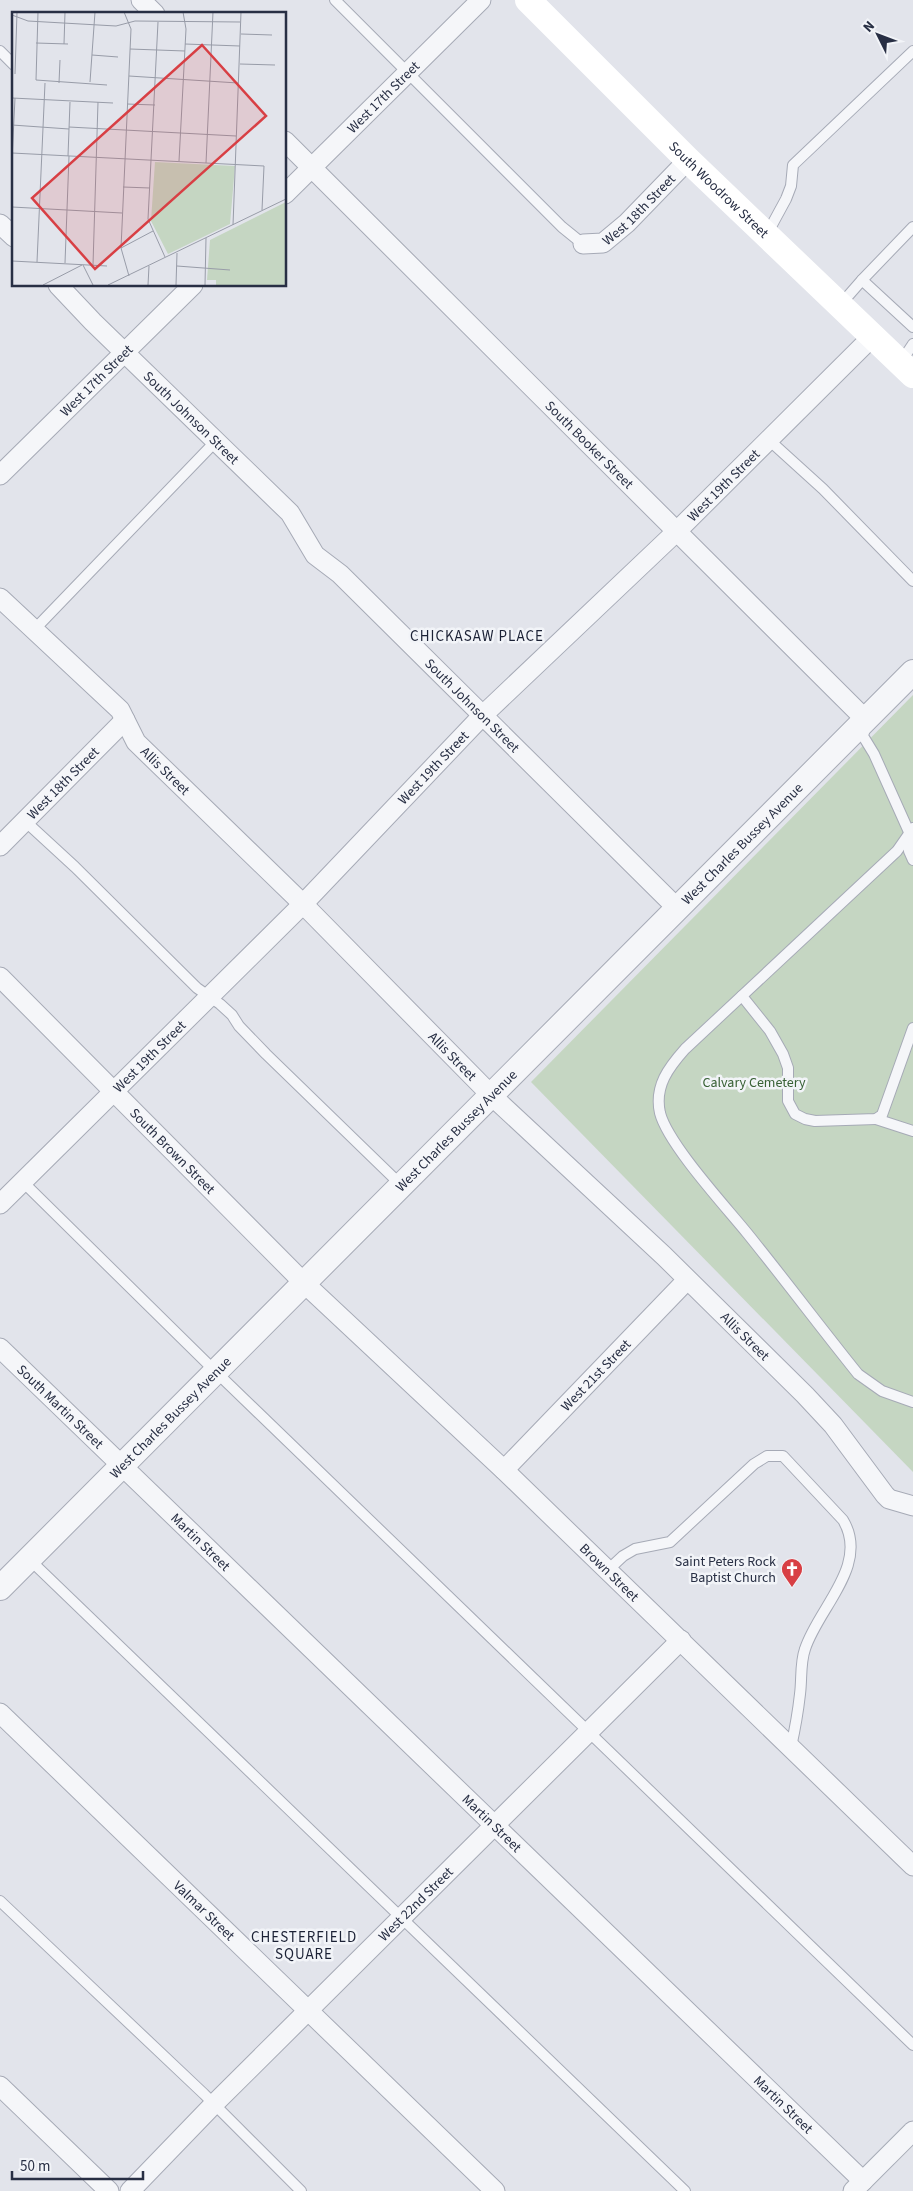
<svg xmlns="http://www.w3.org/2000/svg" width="913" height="2191" viewBox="0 0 913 2191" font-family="'Source Sans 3',sans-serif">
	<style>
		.green { fill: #c5d6c2 }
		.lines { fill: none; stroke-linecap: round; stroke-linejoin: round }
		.service-casing { stroke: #a6aab6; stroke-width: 12 }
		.minor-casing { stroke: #a6aab6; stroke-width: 21 }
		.tertiary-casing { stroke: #a6aab6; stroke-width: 26 }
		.service { stroke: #f5f6f9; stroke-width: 10 }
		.minor { stroke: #f5f6f9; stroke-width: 19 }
		.tertiary { stroke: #f5f6f9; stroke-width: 24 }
		.secondary { stroke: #fff; stroke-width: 26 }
		.labels { text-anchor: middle; stroke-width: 5; stroke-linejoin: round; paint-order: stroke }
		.street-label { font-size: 14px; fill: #282f44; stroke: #f2f4f8 }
		.park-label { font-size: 14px; fill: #386135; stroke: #f2f4f8 }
		.poi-label { font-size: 14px; fill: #282f44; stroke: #f2f4f8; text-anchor: end }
		.neighbourhood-label { font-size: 15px; letter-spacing: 1px; fill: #1b2135; stroke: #f2f4f8 }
		.inset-road { fill: none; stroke: #989ca8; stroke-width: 1 }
		.view { fill: #d83f44; fill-opacity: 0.15; stroke: #d83f44; stroke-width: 2.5 }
		.inset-edge { fill: none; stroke: #282f44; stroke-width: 2.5 }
	</style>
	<rect width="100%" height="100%" fill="#e2e4eb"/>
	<polygon class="green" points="913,695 913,1472 531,1082"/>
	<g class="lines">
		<g class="service-casing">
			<g id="service">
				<polyline points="335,0 562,227 583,244"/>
				<polyline points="0,51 14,65"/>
				<polyline points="767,234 786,199 791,186 793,165 913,51"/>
				<polyline points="862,280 913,227"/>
				<polyline points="841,304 862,280 913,327"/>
				<polyline points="901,362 913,344"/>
				<polyline points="769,440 823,489 913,581"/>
				<polyline points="33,631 216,441"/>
				<polyline points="866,724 863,736 874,754 909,832 909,851 913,860"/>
				<polyline points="25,821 75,867 197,988 220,1004 232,1015 239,1026 266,1054 401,1185"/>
				<path d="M 913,828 L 897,851 L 685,1049 C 669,1067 654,1086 660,1113 C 668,1144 725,1206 747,1233 C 785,1280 821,1328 858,1374 L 882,1391 L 913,1402"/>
				<polyline points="742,996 770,1031 783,1054 788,1068 788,1101 795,1114 805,1119 815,1121 876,1119 882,1115 913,1028"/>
				<polyline points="876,1119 913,1131"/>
				<polyline points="23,1182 215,1371 913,2045"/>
				<polyline points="29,1559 685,2191"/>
				<path d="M 608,1570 L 623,1556 L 635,1549 L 670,1542 L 754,1464 L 767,1456 L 783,1456 L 843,1520 C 870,1565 818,1608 805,1649 C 800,1663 802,1679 800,1694 C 798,1712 795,1729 791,1747"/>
				<polyline points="0,1901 204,2094 301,2191"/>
			</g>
		</g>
		<g class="minor-casing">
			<g id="minor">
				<polyline points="141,0 155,14"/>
				<path id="s1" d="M 285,141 L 867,721"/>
				<path id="s2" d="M 285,194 L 481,0"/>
				<polyline points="0,224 14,237"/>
				<path id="s3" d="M 583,244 L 603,243 L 627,223 L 688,160"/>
				<path id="s4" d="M 58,285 L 93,322 L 290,513 L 315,555 L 340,574 L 677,908"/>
				<path id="s5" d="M 0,475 L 193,285"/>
				<path id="s6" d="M 0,598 L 120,710 L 136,742 L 303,904 L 492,1096 L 664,1256 L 805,1395 L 833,1425 L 885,1495 L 889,1499 L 913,1506"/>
				<path id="s7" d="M 0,846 L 125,720"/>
				<path id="s8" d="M 0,977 L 303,1282 L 504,1470 L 913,1866"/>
				<path id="s9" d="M 0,1204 L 303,904 L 482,716 L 676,532 L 872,337"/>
				<path id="s10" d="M 0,1348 L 863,2181"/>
				<path id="s11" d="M 504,1470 L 687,1280"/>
				<path id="s12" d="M 0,1713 L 495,2191"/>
				<polyline points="0,2086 109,2191"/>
				<path id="s13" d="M 130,2191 L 214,2104 L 681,1640"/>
				<polyline points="853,2191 913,2131"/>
			</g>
		</g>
		<g class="tertiary-casing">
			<g id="tertiary">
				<path id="s14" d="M 0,1588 L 913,672"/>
			</g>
		</g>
		<use href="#service" class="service"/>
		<use href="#minor" class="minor"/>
		<use href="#tertiary" class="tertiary"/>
		<path class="secondary" id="s15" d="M 528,0 L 688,160 L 913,375"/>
	</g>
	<defs>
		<g id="church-pin" transform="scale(1.125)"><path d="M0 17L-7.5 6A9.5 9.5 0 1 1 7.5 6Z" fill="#d83f44" stroke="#f2f4f8"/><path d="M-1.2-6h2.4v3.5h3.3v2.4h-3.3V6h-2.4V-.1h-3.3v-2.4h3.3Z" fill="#fff"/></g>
	</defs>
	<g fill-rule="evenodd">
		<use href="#church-pin" x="792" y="1569"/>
	</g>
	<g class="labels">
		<g class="street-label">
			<text dy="5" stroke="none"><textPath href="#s2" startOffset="138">West 17th Street</textPath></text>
			<text dy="5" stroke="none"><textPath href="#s15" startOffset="269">South Woodrow Street</textPath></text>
			<text dy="5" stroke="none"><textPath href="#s3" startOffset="69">West 18th Street</textPath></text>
			<text dy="5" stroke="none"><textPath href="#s5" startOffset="135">West 17th Street</textPath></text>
			<text dy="5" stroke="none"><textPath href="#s4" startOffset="188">South Johnson Street</textPath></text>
			<text dy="5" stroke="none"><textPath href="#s1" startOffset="430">South Booker Street</textPath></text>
			<text dy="5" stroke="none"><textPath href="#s9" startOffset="1020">West 19th Street</textPath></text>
			<text dy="5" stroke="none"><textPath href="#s4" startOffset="592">South Johnson Street</textPath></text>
			<text dy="5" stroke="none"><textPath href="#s9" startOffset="615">West 19th Street</textPath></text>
			<text dy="5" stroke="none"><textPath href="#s6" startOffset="241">Allis Street</textPath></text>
			<text dy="5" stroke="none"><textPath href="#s7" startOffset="89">West 18th Street</textPath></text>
			<text dy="5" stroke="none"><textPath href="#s14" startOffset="1051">West Charles Bussey Avenue</textPath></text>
			<text dy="5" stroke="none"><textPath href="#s6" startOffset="646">Allis Street</textPath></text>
			<text dy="5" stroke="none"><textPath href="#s9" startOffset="210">West 19th Street</textPath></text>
			<text dy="5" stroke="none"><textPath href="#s14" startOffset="646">West Charles Bussey Avenue</textPath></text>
			<text dy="5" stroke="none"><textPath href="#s8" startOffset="245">South Brown Street</textPath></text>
			<text dy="5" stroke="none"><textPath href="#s6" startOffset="1051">Allis Street</textPath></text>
			<text dy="5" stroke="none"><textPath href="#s11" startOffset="132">West 21st Street</textPath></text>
			<text dy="5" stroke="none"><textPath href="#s10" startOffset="84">South Martin Street</textPath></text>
			<text dy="5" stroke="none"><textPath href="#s14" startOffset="241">West Charles Bussey Avenue</textPath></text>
			<text dy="5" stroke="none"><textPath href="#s10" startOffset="279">Martin Street</textPath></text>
			<text dy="5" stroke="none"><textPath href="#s8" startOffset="852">Brown Street</textPath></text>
			<text dy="5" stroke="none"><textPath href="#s10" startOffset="684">Martin Street</textPath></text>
			<text dy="5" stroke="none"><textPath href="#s13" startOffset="405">West 22nd Street</textPath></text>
			<text dy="5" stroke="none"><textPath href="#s12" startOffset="284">Valmar Street</textPath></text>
			<text dy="5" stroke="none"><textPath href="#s10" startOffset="1089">Martin Street</textPath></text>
		</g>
		<g class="park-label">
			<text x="754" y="1087">Calvary Cemetery</text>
		</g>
		<g class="poi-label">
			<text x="776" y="1566">Saint Peters Rock<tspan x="776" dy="16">Baptist Church</tspan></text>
		</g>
		<g class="neighbourhood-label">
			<text x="477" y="641">CHICKASAW PLACE</text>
			<text x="304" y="1942">CHESTERFIELD<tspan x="304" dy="17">SQUARE</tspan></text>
		</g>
	</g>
	<g transform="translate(12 12)">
		<rect width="274" height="274" fill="#e2e4eb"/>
		<path d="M 143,150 L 223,154 L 218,212 L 156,242 L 139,209 ZM 274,190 L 274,273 L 204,273 L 204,268 L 195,268 L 198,228 Z" fill="#c5d6c2"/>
		<path class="inset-road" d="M 26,0 L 24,68 L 95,73M 112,0 L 119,17 L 109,236 L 117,264M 0,3 L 16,9 L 104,14 L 123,9 L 228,10M 146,10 L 136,207 L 153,245M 229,22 L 260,23M 24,31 L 56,32M 52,32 L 53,0M 173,32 L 228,34M 118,37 L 173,39M 80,43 L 106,45M 228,52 L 263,53M 3,62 L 5,0M 117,64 L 226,71M 78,70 L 83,0M 47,71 L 48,48M 0,86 L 101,91M 115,92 L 143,93M 0,113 L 57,117M 57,115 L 224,124M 0,141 L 252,154 L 250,198M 56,144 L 58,90M 0,148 L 3,86M 167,149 L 174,17 L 171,0M 194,151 L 201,0M 111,175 L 138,176M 0,195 L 110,201M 221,213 L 229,0M 109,236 L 141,219M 0,249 L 95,254M 25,250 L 33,71M 53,251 L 57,144M 71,253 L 81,273M 81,253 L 86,90M 165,254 L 218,258M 31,273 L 70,253M 96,273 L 274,187M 136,273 L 137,254M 164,273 L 165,241M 193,273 L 194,226"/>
		<path class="view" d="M 190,33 L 254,104 L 83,257 L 20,186 Z"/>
		<rect width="274" height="274" class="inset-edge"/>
	</g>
	<g transform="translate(878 35) rotate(312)" stroke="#f2f4f8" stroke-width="4" paint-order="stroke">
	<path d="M0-4L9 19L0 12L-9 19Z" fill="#282f44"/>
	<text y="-8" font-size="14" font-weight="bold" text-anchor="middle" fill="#282f44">N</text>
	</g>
	<path d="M12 2171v8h131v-8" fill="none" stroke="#282f44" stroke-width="2.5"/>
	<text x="20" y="2171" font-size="15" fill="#282f44" stroke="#f2f4f8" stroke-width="4" paint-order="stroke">50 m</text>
</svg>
